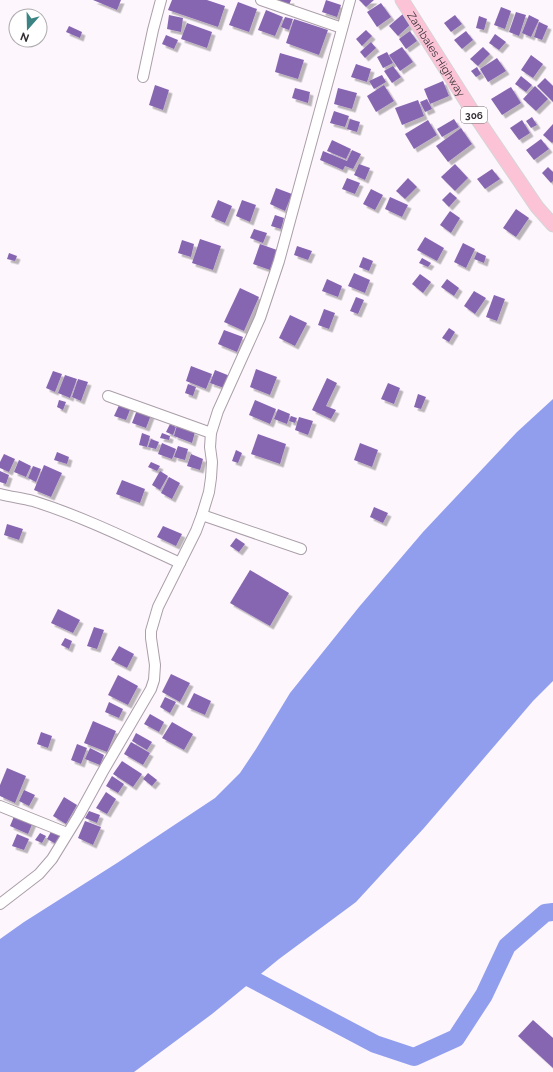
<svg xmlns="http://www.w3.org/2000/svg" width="553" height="1072" viewBox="0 0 553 1072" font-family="Raleway,sans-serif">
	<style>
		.water { fill: #919eee }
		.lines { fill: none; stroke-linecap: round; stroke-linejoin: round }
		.river { stroke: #919eee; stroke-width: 18 }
		.building { fill: #8766b1; filter: url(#shadow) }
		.minor-casing { stroke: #ab9fa9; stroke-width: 12 }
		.major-casing { stroke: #d6d5d6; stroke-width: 15 }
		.minor { stroke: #fff; stroke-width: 10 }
		.major { stroke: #fcc3d7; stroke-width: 13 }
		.labels { text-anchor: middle; stroke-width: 4; stroke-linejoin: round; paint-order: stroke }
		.shield { fill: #fff; stroke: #706c6f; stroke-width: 1 }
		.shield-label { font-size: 10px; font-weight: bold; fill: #322d31 }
		.street-label { font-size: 11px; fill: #322d31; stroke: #fff }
	</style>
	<defs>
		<filter id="shadow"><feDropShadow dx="3.5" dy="3.5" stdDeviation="0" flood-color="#0004"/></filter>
	</defs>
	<rect width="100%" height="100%" fill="#fdf6fc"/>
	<polygon class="water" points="553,399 553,681 533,701 424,828 356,902 279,959 212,1014 134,1072 0,1072 0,939 24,922 117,863 215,798 240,773 256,749 290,693 359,607 423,532 517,432"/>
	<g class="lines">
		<polyline class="river" points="233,969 375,1044 414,1057 456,1038 484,995 507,946 545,913 553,912"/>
	</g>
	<g class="building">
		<polygon points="93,0 121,0 117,10"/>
		<polygon points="172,0 207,0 225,6 218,27 168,10"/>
		<polygon points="276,0 291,0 289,5"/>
		<polygon points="326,0 341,5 337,17 322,12"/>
		<polygon points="359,0 374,0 366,7"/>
		<polygon points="238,2 257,9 249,32 229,25"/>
		<polygon points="381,3 391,17 377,27 367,12"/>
		<polygon points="501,7 511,11 505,29 494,25"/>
		<polygon points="266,10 283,17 275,36 258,30"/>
		<polygon points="516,12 526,15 519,36 509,32"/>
		<polygon points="404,13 412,23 398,36 389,26"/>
		<polygon points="169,15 183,18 181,32 167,29"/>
		<polygon points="455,15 462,24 451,32 444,23"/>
		<polygon points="529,15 539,20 531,37 522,33"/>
		<polygon points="479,16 487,19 484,30 476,28"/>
		<polygon points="285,17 293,19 289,30 281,27"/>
		<polygon points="294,19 328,30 319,55 286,43"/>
		<polygon points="539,22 548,26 542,40 534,37"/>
		<polygon points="187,23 212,32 207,48 181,39"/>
		<polygon points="69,26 82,32 80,38 66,32"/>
		<polygon points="366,30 372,36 362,46 356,39"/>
		<polygon points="410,31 417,41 406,49 399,39"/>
		<polygon points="466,31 473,40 462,49 454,40"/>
		<polygon points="495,34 506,42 499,50 489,43"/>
		<polygon points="166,35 178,40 174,49 162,44"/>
		<polygon points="371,42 376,48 365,58 360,52"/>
		<polygon points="402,47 413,62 400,71 389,55"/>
		<polygon points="483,47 490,54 478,66 470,59"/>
		<polygon points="387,52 393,63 383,68 377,57"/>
		<polygon points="280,53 304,60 298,79 275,72"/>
		<polygon points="531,55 543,64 533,78 521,70"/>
		<polygon points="497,58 506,71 488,82 480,69"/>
		<polygon points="356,64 371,69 367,82 351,77"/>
		<polygon points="393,66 401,77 392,83 384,71"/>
		<polygon points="477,67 481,74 476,77 471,71"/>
		<polygon points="382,75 386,82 374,89 369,81"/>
		<polygon points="521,76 532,85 526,92 515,84"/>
		<polygon points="545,78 553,86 553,102 537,86"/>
		<polygon points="443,81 449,96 430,104 424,89"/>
		<polygon points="155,85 169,90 163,110 149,105"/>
		<polygon points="384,85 394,101 376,112 367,96"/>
		<polygon points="535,86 548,99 536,111 523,99"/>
		<polygon points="511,87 521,103 502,115 491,99"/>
		<polygon points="295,88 310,92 308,103 292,98"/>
		<polygon points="338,88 357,93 352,109 334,104"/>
		<polygon points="427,99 432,109 425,112 420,102"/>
		<polygon points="418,100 424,116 402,125 395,108"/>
		<polygon points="334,111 349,116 345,127 330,123"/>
		<polygon points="532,117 537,125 531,128 526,121"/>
		<polygon points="350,119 360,122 357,132 347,129"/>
		<polygon points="454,119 459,127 442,137 437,129"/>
		<polygon points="428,120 437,135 414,149 405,134"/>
		<polygon points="522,120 530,133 519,140 510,128"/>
		<polygon points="553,124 553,142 552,143 543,135"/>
		<polygon points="461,128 472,144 448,162 436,146"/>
		<polygon points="541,139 549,149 534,160 526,150"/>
		<polygon points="332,140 351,149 346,159 327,151"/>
		<polygon points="352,150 361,154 353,169 345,166 343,170 320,160 323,151 347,161"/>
		<polygon points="359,164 370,168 365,180 354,175"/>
		<polygon points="455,164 468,178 455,191 441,177"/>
		<polygon points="548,167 553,172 553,181 551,183 542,173"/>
		<polygon points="492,169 500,179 485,189 477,179"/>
		<polygon points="347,178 360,183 355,194 342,189"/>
		<polygon points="408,178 417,187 405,199 396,191"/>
		<polygon points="276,188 292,194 285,211 270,204"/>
		<polygon points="371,189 383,195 375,210 363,204"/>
		<polygon points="450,192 457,198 449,207 442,200"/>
		<polygon points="390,197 408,205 402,217 385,209"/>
		<polygon points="218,200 232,206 225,223 211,217"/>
		<polygon points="242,200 256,205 250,222 236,216"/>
		<polygon points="516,209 529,218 516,237 503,228"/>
		<polygon points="450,211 460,218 451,233 440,225"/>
		<polygon points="275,215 284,218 281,229 271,226"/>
		<polygon points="254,229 267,233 263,243 250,238"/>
		<polygon points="425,237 444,248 437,261 417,250"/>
		<polygon points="200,239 221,246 213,270 192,263"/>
		<polygon points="182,240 194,244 191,257 178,253"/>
		<polygon points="463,243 475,249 466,268 454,262"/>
		<polygon points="260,244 277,250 270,270 253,264"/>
		<polygon points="297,246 312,251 308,260 294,255"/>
		<polygon points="477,252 486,256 484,263 474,259"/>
		<polygon points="9,253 17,256 15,261 7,259"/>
		<polygon points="363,257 373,261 369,271 359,267"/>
		<polygon points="422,258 431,263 428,267 419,263"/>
		<polygon points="354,273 370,280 365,293 348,286"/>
		<polygon points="420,274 431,282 423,293 412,284"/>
		<polygon points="327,279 342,286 338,297 322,291"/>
		<polygon points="447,279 459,288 454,296 441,287"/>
		<polygon points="240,288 259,297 244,331 224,322"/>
		<polygon points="474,291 486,298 475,314 464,306"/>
		<polygon points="494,295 505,299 497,321 486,317"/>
		<polygon points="356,297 364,300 358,314 350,311"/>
		<polygon points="324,309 335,313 329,329 318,325"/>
		<polygon points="290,315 307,323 295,346 279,338"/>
		<polygon points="449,328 455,332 449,342 442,338"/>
		<polygon points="224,330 243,337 237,352 218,344"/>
		<polygon points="191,366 212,374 206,389 186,381"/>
		<polygon points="256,369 277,377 270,395 250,387"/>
		<polygon points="215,370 230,376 224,388 210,383"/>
		<polygon points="53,371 62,374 55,392 46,388"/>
		<polygon points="65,375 77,379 70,398 58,393"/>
		<polygon points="327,378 337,383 326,406 336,410 331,419 312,410"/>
		<polygon points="78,379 88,382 81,401 72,397"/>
		<polygon points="388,383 400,388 394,404 381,399"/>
		<polygon points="188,384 196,387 193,396 185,393"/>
		<polygon points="418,394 426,397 421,409 414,407"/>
		<polygon points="59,400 66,402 63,410 57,407"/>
		<polygon points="255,400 276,409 270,424 249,415"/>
		<polygon points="120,403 131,407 126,420 114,416"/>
		<polygon points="278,409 290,414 287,424 274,419"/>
		<polygon points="137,410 151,415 146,428 132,423"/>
		<polygon points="291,416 297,418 295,423 289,421"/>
		<polygon points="299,417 313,421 308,435 295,430"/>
		<polygon points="170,424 176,427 173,435 166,432"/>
		<polygon points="177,425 195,432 192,443 174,436"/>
		<polygon points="142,433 150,436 147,447 139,445"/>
		<polygon points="162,433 170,436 169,440 160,438"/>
		<polygon points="258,434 286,444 280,464 251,454"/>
		<polygon points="151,439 159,442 156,449 148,447"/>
		<polygon points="162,443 176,449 172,459 158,454"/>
		<polygon points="360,443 378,450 372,467 354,460"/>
		<polygon points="178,446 188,449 185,460 174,457"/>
		<polygon points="236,450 242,453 238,463 232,461"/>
		<polygon points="57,452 69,457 67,464 54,460"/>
		<polygon points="4,454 15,459 9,472 0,468 0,462"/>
		<polygon points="191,454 203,459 200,470 187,466"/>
		<polygon points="19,460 31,466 26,477 14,472"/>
		<polygon points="151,462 160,466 157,471 148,467"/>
		<polygon points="44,465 62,473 51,497 34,490"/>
		<polygon points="33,466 41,469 36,482 28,478"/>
		<polygon points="0,471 9,475 6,484 0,482"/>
		<polygon points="160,471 168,476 160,490 152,485"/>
		<polygon points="169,477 180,483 172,499 161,493"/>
		<polygon points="122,480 145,489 140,503 116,494"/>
		<polygon points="374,507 388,513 383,523 370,517"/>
		<polygon points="7,524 23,529 19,540 4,535"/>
		<polygon points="163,526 182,534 176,546 157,537"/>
		<polygon points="236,538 245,544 239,552 230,546"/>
		<polygon points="250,570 289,593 270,626 230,603"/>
		<polygon points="58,609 80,620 73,633 51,623"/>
		<polygon points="94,627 104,630 97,649 87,646"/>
		<polygon points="65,638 72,641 69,649 61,645"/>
		<polygon points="119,646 134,654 127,668 111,660"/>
		<polygon points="171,674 190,683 180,702 162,692"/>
		<polygon points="118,675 138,686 128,705 108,695"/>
		<polygon points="194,693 211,701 205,715 187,707"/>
		<polygon points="165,697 176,702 170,713 160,707"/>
		<polygon points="109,702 123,709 119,718 105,712"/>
		<polygon points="150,714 164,722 159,732 144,724"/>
		<polygon points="93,721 116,731 107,752 84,743"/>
		<polygon points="172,722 193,734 184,750 162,738"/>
		<polygon points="41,732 52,736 48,748 37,744"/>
		<polygon points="136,733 152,742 147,750 132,741"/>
		<polygon points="131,742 150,753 143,765 124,754"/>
		<polygon points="77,744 87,748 81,764 71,760"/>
		<polygon points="90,748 104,755 100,765 85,759"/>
		<polygon points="122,761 142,774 133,787 113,774"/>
		<polygon points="7,768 26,776 15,803 0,796 0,785"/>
		<polygon points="148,773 157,780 152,786 143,779"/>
		<polygon points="112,776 124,784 118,793 106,786"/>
		<polygon points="24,790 35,795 29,806 19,801"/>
		<polygon points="106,792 116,799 107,814 96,808"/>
		<polygon points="64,797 77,805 66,824 53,816"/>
		<polygon points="89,811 100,815 97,823 85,818"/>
		<polygon points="15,814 33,822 28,834 10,826"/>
		<polygon points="85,821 101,827 93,845 78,838"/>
		<polygon points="53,828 64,834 58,845 47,839"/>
		<polygon points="40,833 46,836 42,843 35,840"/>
		<polygon points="17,834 29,839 24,850 12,846"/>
		<polygon points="533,1020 553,1038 553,1068 518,1036"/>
	</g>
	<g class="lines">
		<g class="minor-casing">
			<g id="minor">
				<polyline points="261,0 342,28"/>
				<polyline points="143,77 153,30 161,0"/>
				<polyline points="108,396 211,433"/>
				<path d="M 0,494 C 11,497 22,498 33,501 C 84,517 132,541 180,563"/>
				<polyline points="202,515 301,549"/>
				<polyline points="0,806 67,833"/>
				<polyline points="0,904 39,874 52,859 79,815 102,773 151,689 154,680 155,665 151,638 151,631 158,607 196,531 202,515 209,492 211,478 212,462 210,447 211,433 218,411 260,318 279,261 350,0"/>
			</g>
		</g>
		<g class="major-casing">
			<g id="major">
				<path id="s1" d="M 402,0 L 478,120 L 537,207 L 553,225"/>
			</g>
		</g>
		<use href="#minor" class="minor"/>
		<use href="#major" class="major"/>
	</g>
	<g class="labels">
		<rect class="shield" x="461" y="107" width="26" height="16" rx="3"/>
		<g class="shield-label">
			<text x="474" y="119">306</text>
		</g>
		<g class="street-label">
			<text dy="4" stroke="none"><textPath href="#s1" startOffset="64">Zambales Highway</textPath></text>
		</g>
	</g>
	<g transform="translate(28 28) rotate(200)"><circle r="19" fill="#ffffff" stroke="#adabad"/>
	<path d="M0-3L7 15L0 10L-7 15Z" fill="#3b8483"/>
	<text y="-6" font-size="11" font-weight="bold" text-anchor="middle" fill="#322d31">N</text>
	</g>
</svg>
